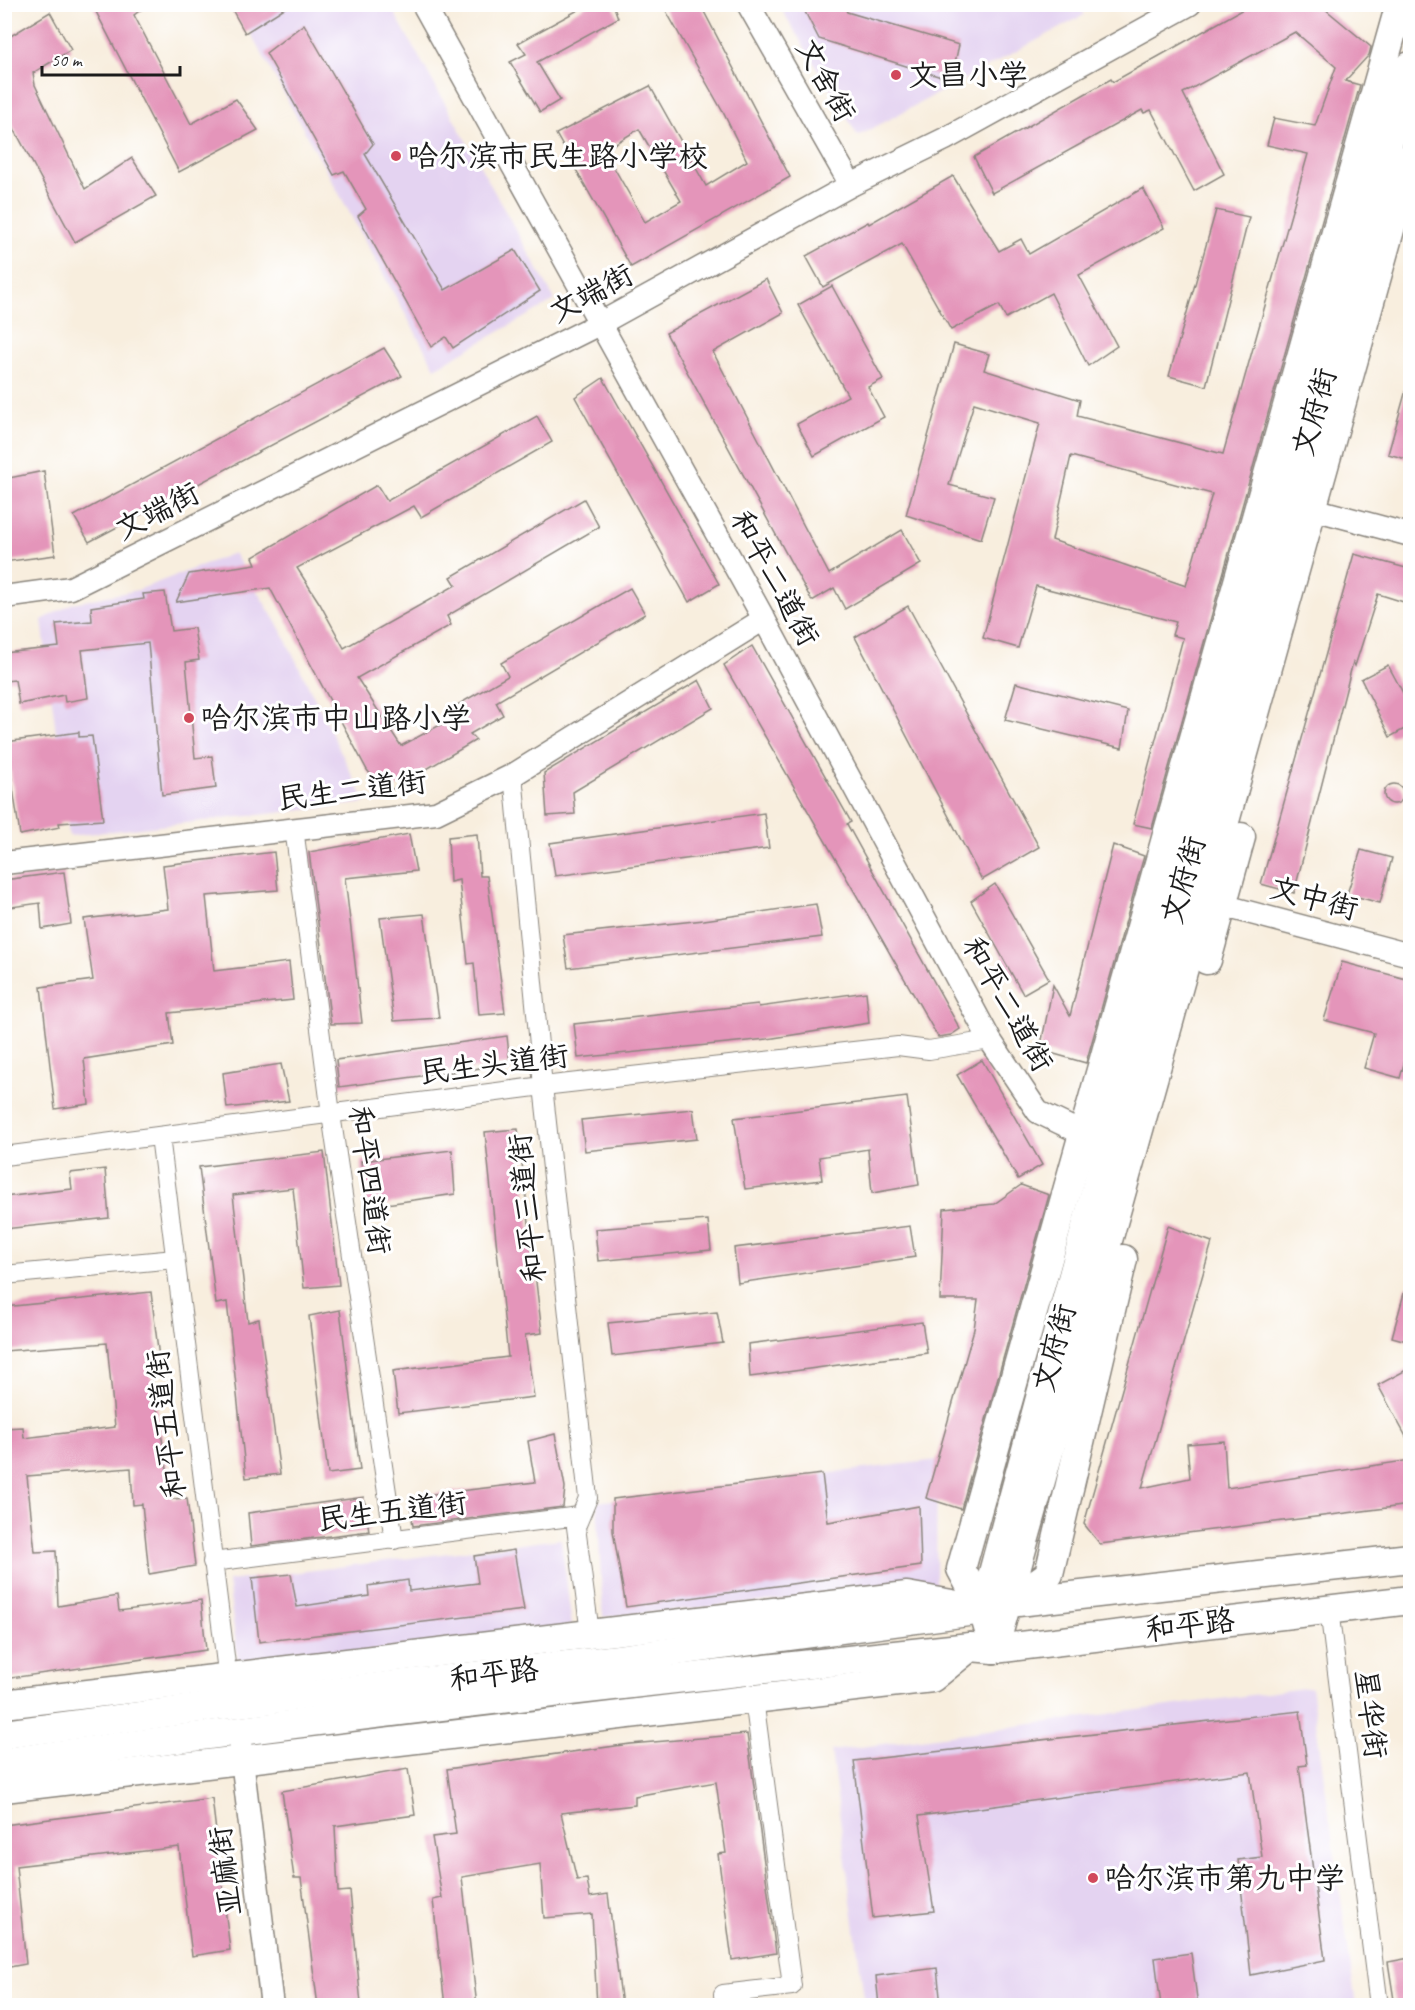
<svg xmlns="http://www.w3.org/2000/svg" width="1415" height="2010" viewBox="0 0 1415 2010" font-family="Caveat,'LXGW WenKai TC',sans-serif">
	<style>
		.built { fill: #e4d3f1 }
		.building { fill: #e495ba; fill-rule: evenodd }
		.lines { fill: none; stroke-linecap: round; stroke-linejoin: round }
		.minor-casing { stroke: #8a857d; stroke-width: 20 }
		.tertiary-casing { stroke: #8a857d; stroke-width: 25 }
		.primary-casing { stroke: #8a857d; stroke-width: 31 }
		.minor { stroke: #fff; stroke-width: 18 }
		.tertiary { stroke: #fff; stroke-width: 22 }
		.primary { stroke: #fff; stroke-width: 28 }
		.poi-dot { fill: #d1495b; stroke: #fff; stroke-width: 2 }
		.labels { text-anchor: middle; stroke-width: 6; stroke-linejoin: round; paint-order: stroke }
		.poi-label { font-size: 30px; fill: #1c1c1c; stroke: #fff; text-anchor: start }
		.street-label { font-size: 30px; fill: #1c1c1c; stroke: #fff }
	</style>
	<rect width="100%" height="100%" fill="#fff"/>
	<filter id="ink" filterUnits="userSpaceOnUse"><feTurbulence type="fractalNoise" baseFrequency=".0167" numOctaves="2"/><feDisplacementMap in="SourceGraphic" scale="12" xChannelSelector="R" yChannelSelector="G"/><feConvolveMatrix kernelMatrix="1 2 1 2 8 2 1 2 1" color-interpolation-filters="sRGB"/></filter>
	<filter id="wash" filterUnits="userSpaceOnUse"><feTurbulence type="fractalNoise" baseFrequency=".008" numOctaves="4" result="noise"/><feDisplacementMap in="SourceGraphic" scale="24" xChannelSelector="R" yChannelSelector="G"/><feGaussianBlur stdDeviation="1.35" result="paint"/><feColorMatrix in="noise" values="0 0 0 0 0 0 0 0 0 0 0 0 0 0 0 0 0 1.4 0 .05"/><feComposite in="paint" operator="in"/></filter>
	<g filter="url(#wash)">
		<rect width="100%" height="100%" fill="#f8eede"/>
		<g class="built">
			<polygon points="1081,4 1084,15 858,136 779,5"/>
			<polygon points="253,5 390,5 555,300 435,368 239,12"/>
			<polygon points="234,553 282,632 366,803 69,836 42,620 73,603 138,590"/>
			<polygon points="937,1460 936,1585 603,1617 597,1502"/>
			<polygon points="561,1539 572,1626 239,1668 228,1581"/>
			<polygon points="1311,1687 1356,2005 865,2005 831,1751"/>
		</g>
		<g id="blocks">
			<g class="building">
				<polygon points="92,4 149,4 134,15 191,124 236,99 258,130 179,172"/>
				<polygon points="229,4 291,4 245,33"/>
				<polygon points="589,4 613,4 618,18 537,62 560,100 540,112 510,62 526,54 518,43"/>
				<path d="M 672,4 L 700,4 L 790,177 L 631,267 L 556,134 L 650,86 L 706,186 L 747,161 L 724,114 L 665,9 ZM 639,129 L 681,201 L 645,222 L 604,150 Z"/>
				<polygon points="801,4 843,4 847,12 959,45 951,80 819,39"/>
				<path d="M 1252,4 L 1319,4 L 1371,47 L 1369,55 L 1345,81 L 1360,85 L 1152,828 L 1133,824 L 1183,638 L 1172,635 L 1176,622 L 1036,586 L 1018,648 L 983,638 L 1040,423 L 974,403 L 949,485 L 994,497 L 981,539 L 906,515 L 954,344 L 989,354 L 984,370 L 1080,400 L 1077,416 L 1223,454 L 1308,154 L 1267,145 L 1274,118 L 1315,126 L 1336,67 L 1295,32 L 1183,93 L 1224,174 L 1194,191 L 1151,110 L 1144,113 L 1142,110 L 992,193 L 974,157 L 1111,79 L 1113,82 ZM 1071,456 L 1212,494 L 1186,586 L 1052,540 Z"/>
				<polygon points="50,12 71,50 33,73 35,85 85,189 132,158 156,196 75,242 4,110 4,40"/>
				<polygon points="304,24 373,144 365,154 445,290 515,250 540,291 453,348 446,337 431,347 358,216 366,209 344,171 334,175 266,53"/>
				<polygon points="953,176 999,251 1021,239 1029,254 1143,188 1164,228 1079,275 1117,346 1088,366 1051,293 1006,318 999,305 951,330 902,244 823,287 806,256 868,222 869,224"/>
				<polygon points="1216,210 1249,217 1206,386 1169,376"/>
				<polygon points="766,279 783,313 713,352 829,574 902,530 921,564 845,609 834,588 812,601 666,333"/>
				<polygon points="832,286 883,379 868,387 884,417 814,456 797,424 848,396 798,305"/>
				<polygon points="384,348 402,376 89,542 74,516"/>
				<polygon points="603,378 719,584 689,602 575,397"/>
				<polygon points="1406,390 1410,390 1410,460 1388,454"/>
				<polygon points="537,416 552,442 421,517 414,506 297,568 320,604 344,648 456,585 451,577 584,499 599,527 447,616 451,625 357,678 401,746 457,716 452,708 508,676 501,663 630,588 645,614 496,702 503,715 470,734 476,740 386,793 367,770 270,588 176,602 189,574 256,564 253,557 377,485 387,501"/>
				<polygon points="44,471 55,555 4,562 4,479"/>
				<polygon points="1354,554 1410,569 1410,604 1378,594 1355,666 1353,662 1294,893 1261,884"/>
				<polygon points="165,592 171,631 194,628 199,660 186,662 195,758 212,756 216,788 162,795 148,643 82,650 88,698 65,702 64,695 19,704 15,680 4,681 4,653 59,647 56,624 92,621 91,607 144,599 143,594"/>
				<polygon points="908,606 1039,847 982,880 855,637"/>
				<polygon points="752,646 851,822 847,824 960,1029 951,1035 938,1037 724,665"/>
				<polygon points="1388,665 1410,706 1410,726 1390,737 1361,679"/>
				<polygon points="699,680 713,708 573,792 575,814 547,816 544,773"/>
				<polygon points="1016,683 1128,711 1122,748 1005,720"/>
				<polygon points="79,732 79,737 92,736 103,820 59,823 60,827 20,835 6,742"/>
				<circle cx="1394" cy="794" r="10"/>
				<polygon points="764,813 769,848 555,876 550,843"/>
				<polygon points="409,834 416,871 345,878 362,1023 331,1024 309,852"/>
				<polygon points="477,834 480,876 487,876 505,1013 479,1015 474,963 468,964 459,880 450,882 448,837"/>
				<polygon points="1113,845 1144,856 1086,1063 1040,1050 1053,985 1070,1016"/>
				<polygon points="1361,850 1392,858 1380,903 1347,894"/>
				<polygon points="274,852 278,890 206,896 214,971 289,962 293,1000 169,1013 173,1045 84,1059 89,1104 55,1109 41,987 93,980 84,919 168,909 163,865"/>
				<polygon points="64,872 71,924 42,929 40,903 4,908 4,880"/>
				<polygon points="995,884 1049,979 1023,994 971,901"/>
				<polygon points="816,904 822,937 568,968 563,935 704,920"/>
				<polygon points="424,914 439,1018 394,1021 380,918"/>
				<polygon points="1342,962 1410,980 1410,1043 1400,1078 1364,1068 1374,1033 1324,1020"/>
				<polygon points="866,992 869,1023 767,1039 578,1058 574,1024 758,1004 759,1007"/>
				<polygon points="507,1036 510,1064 339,1087 336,1060"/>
				<polygon points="982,1060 1042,1165 1018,1179 957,1075"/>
				<polygon points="281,1064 289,1101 227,1108 223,1073"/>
				<polygon points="907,1097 919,1185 872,1193 868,1149 819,1157 822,1180 745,1189 734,1118"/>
				<polygon points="693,1109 697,1139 585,1151 581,1120"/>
				<polygon points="518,1129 542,1333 525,1335 534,1397 398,1413 393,1371 508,1357 485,1132"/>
				<polygon points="452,1150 455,1194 366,1207 361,1161"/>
				<polygon points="324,1152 339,1285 304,1288 293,1188 233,1195 248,1322 259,1319 280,1474 246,1478 227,1302 216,1304 199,1167"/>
				<polygon points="105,1169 109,1218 4,1229 4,1197 72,1189 70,1173"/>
				<polygon points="1021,1185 1049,1195 961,1509 926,1498 974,1329 978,1300 940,1300 944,1209 994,1204"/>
				<polygon points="708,1220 711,1250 598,1261 595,1229"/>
				<polygon points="910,1226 915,1257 738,1283 734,1248"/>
				<polygon points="1168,1226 1212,1242 1142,1488 1190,1478 1187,1444 1224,1441 1227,1488 1410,1460 1410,1505 1100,1544 1084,1524"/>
				<polygon points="1406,1286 1410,1287 1410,1342 1392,1337"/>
				<polygon points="151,1292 159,1358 149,1360 172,1499 187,1498 195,1566 149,1574 142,1504 133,1505 131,1468 27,1476 35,1552 56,1551 58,1606 117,1596 119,1611 201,1600 206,1650 4,1679 4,1428 23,1427 24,1438 115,1427 107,1343 4,1351 4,1307"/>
				<polygon points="340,1310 360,1470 328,1474 309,1316"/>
				<polygon points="717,1312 723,1343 612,1356 608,1323"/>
				<polygon points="922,1322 927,1353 750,1377 748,1344"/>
				<polygon points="1410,1368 1410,1444 1378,1385"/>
				<polygon points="555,1434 565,1487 563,1507 413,1526 409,1497 535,1482 528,1441"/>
				<polygon points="822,1474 828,1522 919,1506 921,1566 626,1607 613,1531 613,1499"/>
				<polygon points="364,1497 369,1531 251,1546 248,1513"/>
				<polygon points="514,1550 524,1610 259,1642 252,1578 291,1574 297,1607 369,1596 368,1586 408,1580 409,1591 478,1583 474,1556"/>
				<polygon points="1300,1711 1307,1765 1299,1766 1325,1960 1251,1975 1238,1860 1262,1857 1250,1772 919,1816 934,1911 873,1918 854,1761"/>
				<polygon points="747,1734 776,1953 732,1960 718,1854 726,1853 716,1782 635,1796 635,1805 561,1813 577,1880 587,1879 590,1897 608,1894 622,2006 597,2006 592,1914 544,1918 540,1864 462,1877 477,2006 445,2006 433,1900 442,1898 432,1837 456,1834 447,1769 630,1744"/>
				<polygon points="408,1769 415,1815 335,1826 338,1892 350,1891 361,2004 318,2006 301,1878 294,1878 282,1791"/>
				<polygon points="212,1798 230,1950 192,1956 179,1847 16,1866 26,1964 4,1968 4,1825"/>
				<polygon points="1191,1953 1198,2006 1161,2006 1155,1958"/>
				<polygon points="1410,1958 1410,2006 1395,2006 1388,1962"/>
				<polygon points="937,1968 941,2006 879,2006 876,1976"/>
			</g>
		</g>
	</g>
	<g filter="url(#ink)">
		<use href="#blocks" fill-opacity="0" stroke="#8a857d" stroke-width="1.5"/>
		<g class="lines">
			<g class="minor-casing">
				<g id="minor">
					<polyline points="513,775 543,1086 588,1498 576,1527 590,1633"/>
					<polyline points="294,828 331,1114 394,1540"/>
					<polyline points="160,1136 229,1688"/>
					<polyline points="4,1156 543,1086 898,1046 929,1050 990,1040"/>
					<polyline points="4,1275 175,1259"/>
					<polyline points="212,1562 579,1516"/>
					<polyline points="1329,1609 1379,2006"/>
					<polyline points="724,2006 723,1994 792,1986 754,1699"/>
				</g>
			</g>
			<g class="tertiary-casing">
				<g id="tertiary">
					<polyline points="423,4 764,619 990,1040 1038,1112 1096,1140"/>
					<polyline points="748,4 851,185"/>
					<polyline points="1313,509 1410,535"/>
					<polyline points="4,597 71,588 599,324 851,185 945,139 1190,4"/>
					<polyline points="4,863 436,813 513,775 764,619"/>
					<polyline points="1206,901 1410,955"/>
					<polyline points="240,1743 272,2006"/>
				</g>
			</g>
			<g class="primary-casing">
				<g id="primary">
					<polyline points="1207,960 1241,837"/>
					<polyline points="1009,1603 1049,1574 1123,1259"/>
					<polyline points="983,1610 961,1569 1400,4"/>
					<polyline points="994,1649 983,1610 1108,1145 1410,66"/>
					<polyline points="994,1649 1410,158"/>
					<polyline points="4,1704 907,1596 957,1605"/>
					<polyline points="4,1734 231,1704 618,1659 983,1610 1009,1603 1410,1558"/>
					<path d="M 4,1762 C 326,1718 647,1681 970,1647 L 994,1649 L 1410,1600"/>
					<polyline points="4,1788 932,1678 970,1647"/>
				</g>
			</g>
			<use href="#minor" class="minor"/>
			<use href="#tertiary" class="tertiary"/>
			<use href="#primary" class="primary"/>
		</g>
	</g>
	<g class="poi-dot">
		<circle cx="896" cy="75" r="6"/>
		<circle cx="396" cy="156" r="6"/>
		<circle cx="189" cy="718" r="6"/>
		<circle cx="1093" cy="1878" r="6"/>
	</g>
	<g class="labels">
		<g class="poi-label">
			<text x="908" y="85">文昌小学</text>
			<text x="408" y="166">哈尔滨市民生路小学校</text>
			<text x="201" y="728">哈尔滨市中山路小学</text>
			<text x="1105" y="1888">哈尔滨市第九中学</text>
		</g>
		<g class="street-label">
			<text transform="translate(826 80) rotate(61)" y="10">文舍街</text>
			<text transform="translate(591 293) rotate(-28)" y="10">文端街</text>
			<text transform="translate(1314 412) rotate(-74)" y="10">文府街</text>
			<text transform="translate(157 511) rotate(-27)" y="10">文端街</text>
			<text transform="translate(775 578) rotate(61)" y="10">和平二道街</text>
			<text transform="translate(352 790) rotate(-7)" y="10">民生二道街</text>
			<text transform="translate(1183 880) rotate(-74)" y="10">文府街</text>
			<text transform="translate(1314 898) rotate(15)" y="10">文中街</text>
			<text transform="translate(1008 1004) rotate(60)" y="10">和平二道街</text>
			<text transform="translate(494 1064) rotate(-7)" y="10">民生头道街</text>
			<text transform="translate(370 1180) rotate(82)" y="10">和平四道街</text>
			<text transform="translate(527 1208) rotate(-96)" y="10">和平三道街</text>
			<text transform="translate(1054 1348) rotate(-75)" y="10">文府街</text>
			<text transform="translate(166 1424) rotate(-97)" y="10">和平五道街</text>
			<text transform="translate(392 1511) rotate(-7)" y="10">民生五道街</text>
			<text transform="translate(1190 1625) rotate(-7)" y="10">和平路</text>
			<text transform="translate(494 1674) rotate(-7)" y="10">和平路</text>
			<text transform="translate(1371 1714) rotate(83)" y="10">星华街</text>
			<text transform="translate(225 1871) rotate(-97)" y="10">亚麻街</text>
		</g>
	</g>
	<rect width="1415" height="2010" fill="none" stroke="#fff" stroke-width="24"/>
	<path d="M42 66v9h138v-9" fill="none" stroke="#1c1c1c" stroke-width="3"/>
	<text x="51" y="66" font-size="18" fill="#1c1c1c" stroke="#ffffff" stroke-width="4.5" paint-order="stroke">50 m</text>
</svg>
